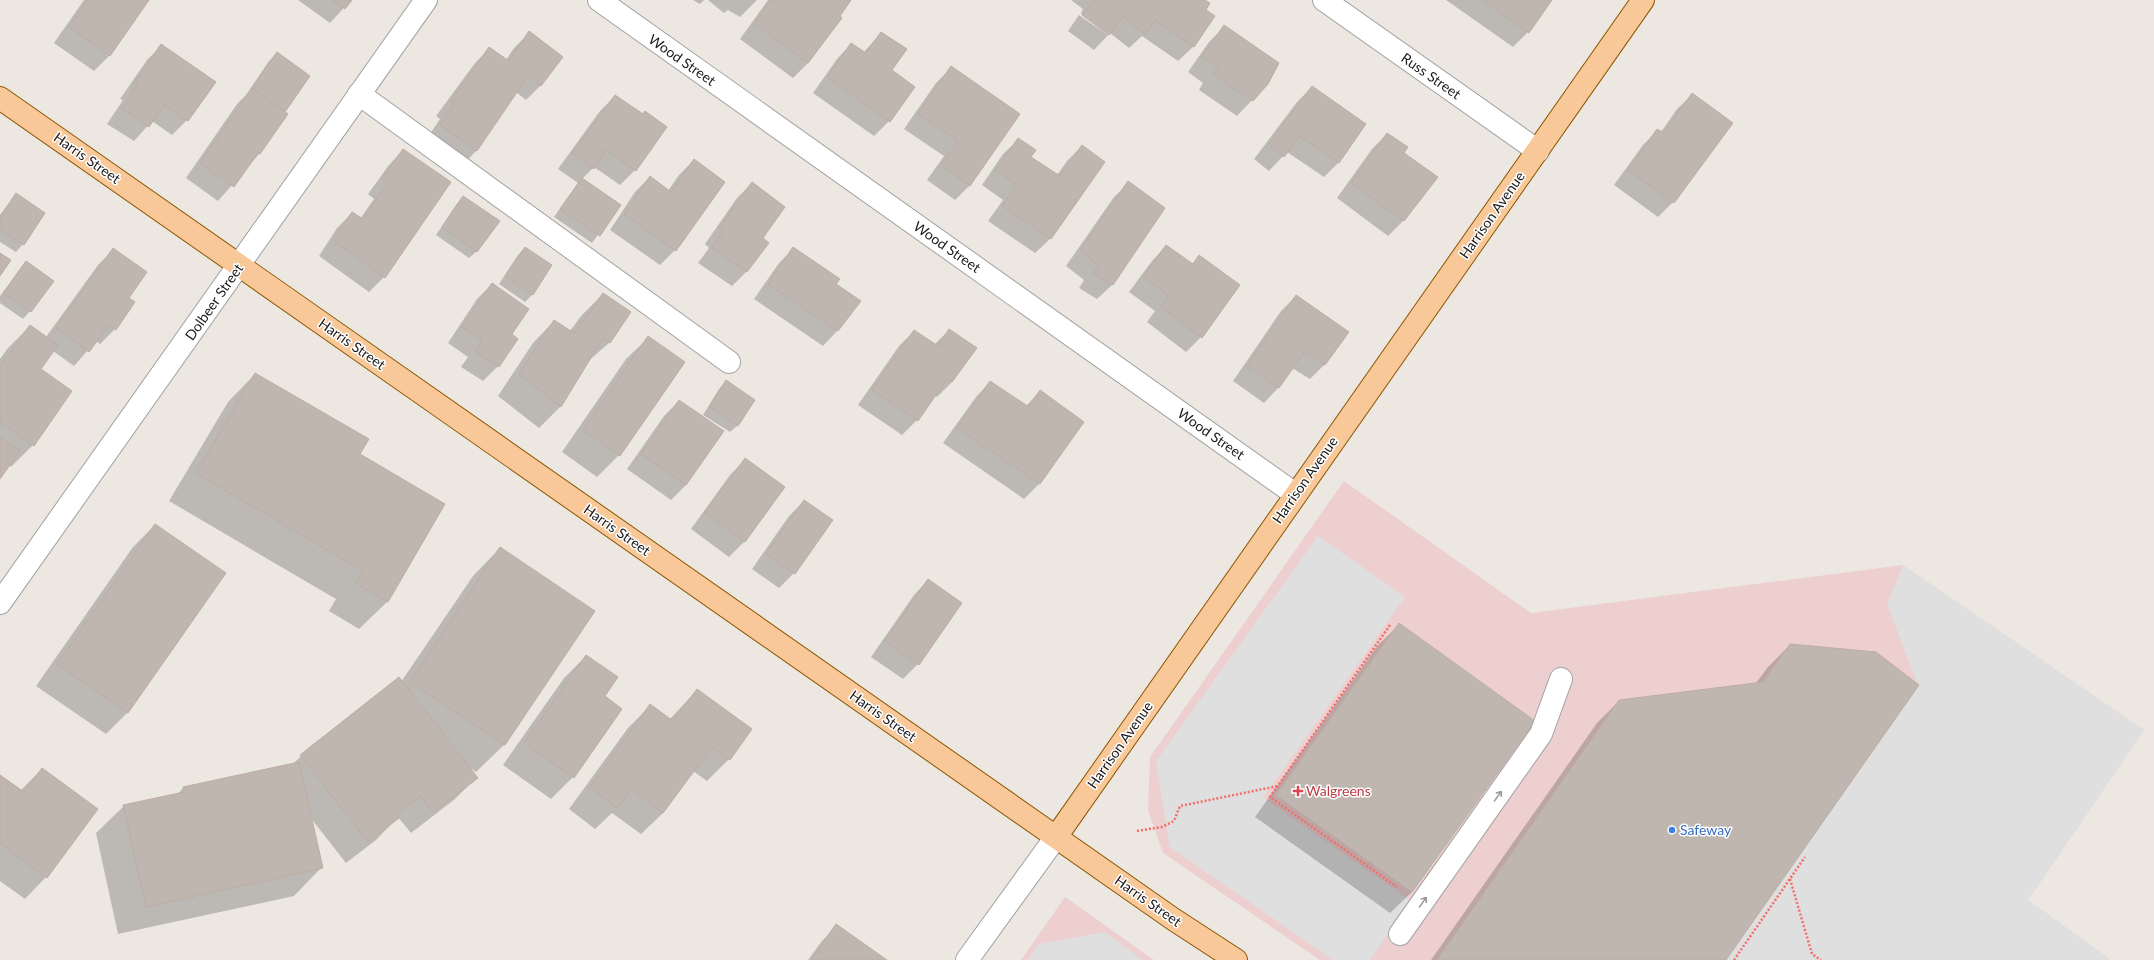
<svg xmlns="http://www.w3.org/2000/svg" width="2154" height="960" viewBox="0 0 2154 960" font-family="Lato,sans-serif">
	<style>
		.commercial { fill: #edcfd0 }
		.parking { fill: #dfdfdf }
		.shadow { fill: #0003 }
		.building { fill: #c0b6b0; stroke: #bdada3 }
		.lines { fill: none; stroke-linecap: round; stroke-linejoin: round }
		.minor-casing { stroke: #a2a2a2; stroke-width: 24 }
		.major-casing { stroke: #8d5604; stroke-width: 24 }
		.path { stroke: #f66c68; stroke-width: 2.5; stroke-dasharray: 2 2; stroke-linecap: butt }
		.minor { stroke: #fff; stroke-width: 22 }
		.major { stroke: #f9c898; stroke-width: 22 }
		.oneway { stroke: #989898 }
		.health-dot { fill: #e0444e; stroke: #fff; stroke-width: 1.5 }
		.shop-dot { fill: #3f7fe0; stroke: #fff; stroke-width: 1.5 }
		.labels { text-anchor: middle; stroke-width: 3; stroke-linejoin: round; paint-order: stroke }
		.street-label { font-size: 14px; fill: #1b1b1b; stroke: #fff }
		.health-label { font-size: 14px; fill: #be3a42; stroke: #fff; text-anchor: start }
		.shop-label { font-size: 14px; fill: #366cbe; stroke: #fff; text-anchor: start }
	</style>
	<rect width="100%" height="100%" fill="#ece7e0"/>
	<g class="commercial">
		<polygon points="1344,481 1531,613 1903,565 2144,730 2028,900 2111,960 1320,960 1163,853 1148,810 1150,757"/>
		<polygon points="1065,897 1154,960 1021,960"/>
	</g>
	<g class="parking">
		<polygon points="1318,536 1405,597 1263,798 1411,901 1370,960 1333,960 1170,847 1156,761"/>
		<polygon points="1903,565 2144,730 2028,900 2111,960 1726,960 1918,685 1887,604"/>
		<polygon points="1104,932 1143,960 1028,960 1039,944"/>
	</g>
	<g class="shadow">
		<polygon points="84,0 148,0 109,56 94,71 54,43"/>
		<polygon points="298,0 351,0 330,23"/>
		<polygon points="693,0 704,0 700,4"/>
		<polygon points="708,0 757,0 740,17 728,10 724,13"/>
		<polygon points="768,0 850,0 839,16 841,18 808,63 793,78 740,39"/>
		<polygon points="1071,0 1203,0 1204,10 1214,17 1193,47 1178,61 1142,36 1129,48 1110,33 1094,50 1068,31 1079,15 1108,35 1108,33 1081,13 1083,9"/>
		<polygon points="1446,0 1551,0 1528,32 1513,47"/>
		<polygon points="1224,27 1267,84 1237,116 1199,90 1203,83 1188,72 1209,42"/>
		<polygon points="529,33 541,85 526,100 516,92 476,151 462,166 426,140 440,119 436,116 475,63 490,48 506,60 514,48"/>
		<polygon points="881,33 891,70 889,121 874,136 813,93 837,59 851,44 863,53"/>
		<polygon points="162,45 187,120 172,135 152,121 134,141 107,124 123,100 120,99 147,60"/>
		<polygon points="277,53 283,112 259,154 218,201 186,178 237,104 246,95 269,61"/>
		<polygon points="951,68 970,185 955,200 927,180 944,156 904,129 936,83"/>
		<polygon points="1312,87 1338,163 1324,177 1287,152 1269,171 1254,159 1297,102"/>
		<polygon points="1692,95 1731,123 1673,202 1658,217 1614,185 1643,145 1658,130 1661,132 1677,109"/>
		<polygon points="615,96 642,115 645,112 635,170 620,185 594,167 582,179 620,205 592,243 554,217 578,183 558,169 600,111"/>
		<polygon points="1387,134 1403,153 1436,177 1403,221 1388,236 1337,198 1372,149"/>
		<polygon points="1018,140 1030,157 1057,175 1067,161 1082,146 1104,162 1050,239 1035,253 988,221 1003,200 982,185 1003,154"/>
		<polygon points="403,150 384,277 369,292 319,256 337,228 352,213 360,219 374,199 368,194 389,165"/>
		<polygon points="694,160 675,250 660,265 610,230 635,192 650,177 668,191 679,175"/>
		<polygon points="752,183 761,238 747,271 732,286 698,263 709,248 705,244 737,198"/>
		<polygon points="1129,183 1164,208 1112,285 1097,299 1079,288 1084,280 1066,266 1114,197"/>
		<polygon points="16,194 44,214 23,244 16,252 0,242 0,215"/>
		<polygon points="463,197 477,251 469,258 436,235 456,205"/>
		<polygon points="1166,246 1192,264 1199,257 1201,337 1186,352 1147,322 1155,311 1129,292 1152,261"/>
		<polygon points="525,248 550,266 532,295 525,302 499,284 518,255"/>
		<polygon points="794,248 835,285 859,302 837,331 823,346 754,299 779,263"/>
		<polygon points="113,250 128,298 115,329 100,344 96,341 74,366 53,351 39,370 33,445 11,467 9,465 0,477 0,359 8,348 30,326 46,337 98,265"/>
		<polygon points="26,263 30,311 23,319 0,303 0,296"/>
		<polygon points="492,284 510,334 517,339 498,366 483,381 461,367 468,357 448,343 477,299"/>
		<polygon points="603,294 630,313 609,343 586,363 560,407 539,428 498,396 533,343 554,321 570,331 581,316"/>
		<polygon points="1296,296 1325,364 1310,379 1292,368 1278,388 1264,403 1233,381 1281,311"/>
		<polygon points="949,330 952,382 937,397 934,395 917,420 902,435 858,405 899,346 914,331 934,345"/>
		<polygon points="648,338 619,455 597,477 562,452 626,359"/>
		<polygon points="255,374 358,454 444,505 387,602 359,629 329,611 336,599 169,501 228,402"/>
		<polygon points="726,381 738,425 730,432 703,415 719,389"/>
		<polygon points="990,382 1026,406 1040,391 1082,422 1039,484 1024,499 943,443 976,397"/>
		<polygon points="679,401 723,432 686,485 671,500 627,469 664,416"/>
		<polygon points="745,460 783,487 744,542 729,557 691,529 730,475"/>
		<polygon points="804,501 831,520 794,573 779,588 752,569 789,516"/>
		<polygon points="155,525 224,574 127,713 106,734 36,686 133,547"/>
		<polygon points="500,548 594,612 504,745 476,772 469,767 476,778 455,799 411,833 398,817 376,840 346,863 310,817 321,868 294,896 118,934 96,833 124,806 177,795 183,788 292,765 301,756 401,682 473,576"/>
		<polygon points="928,580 961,603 918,664 903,679 871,657 914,595"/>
		<polygon points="1399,625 1412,892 1390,913 1255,817 1377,646"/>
		<polygon points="1790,645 1725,960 1431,960 1597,723 1619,701 1756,683 1768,667"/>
		<polygon points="586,656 603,697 573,777 551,799 503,765 564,678"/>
		<polygon points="697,690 729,759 707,781 693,771 663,813 641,834 612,813 595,829 569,809 628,728 650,706 669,720"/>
		<polygon points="42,769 46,877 25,899 0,881 0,776 20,791"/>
		<polygon points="836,926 885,960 808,960 822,941"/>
	</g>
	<g class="building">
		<polygon points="88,0 149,0 110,56 69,27"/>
		<polygon points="333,0 352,0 345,9"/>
		<polygon points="771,0 851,0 840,16 842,18 808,63 754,24"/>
		<polygon points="1093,0 1205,0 1210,3 1206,10 1215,16 1194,47 1155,20 1145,34 1123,17 1109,35 1082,15"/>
		<polygon points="1482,0 1552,0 1529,33"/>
		<polygon points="1224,25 1279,63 1268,84 1253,101 1213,74 1218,68 1202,57"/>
		<polygon points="529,31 563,57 541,86 528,76 477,151 440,125 455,104 451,101 489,47 509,61"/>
		<polygon points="881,32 907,49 892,70 915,87 890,122 827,77 851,43 866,53"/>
		<polygon points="161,44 216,82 188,121 164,105 149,127 122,108 137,85 134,84"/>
		<polygon points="277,52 310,76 285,112 252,88"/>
		<polygon points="951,66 1020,114 970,186 941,165 958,141 918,114"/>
		<polygon points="1312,86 1366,124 1339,163 1300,136 1284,157 1269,144"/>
		<polygon points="252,88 288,114 260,154 258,153 234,187 200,163"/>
		<polygon points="1692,93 1733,123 1674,203 1628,170 1657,129 1664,133"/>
		<polygon points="615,95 643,114 645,111 667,127 636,171 606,150 594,169 572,153"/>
		<polygon points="1387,133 1408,147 1404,153 1438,177 1404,221 1351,183"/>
		<polygon points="1018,138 1036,150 1031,157 1060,176 1082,145 1105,162 1051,239 1002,206 1017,185 996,170"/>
		<polygon points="403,149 451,182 385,278 333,240 352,212 363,219 388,183 382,179"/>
		<polygon points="694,159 725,182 676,251 624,214 650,176 671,192"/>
		<polygon points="582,178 621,205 600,236 560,209"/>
		<polygon points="1128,181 1165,208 1113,285 1093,273 1098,265 1080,251"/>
		<polygon points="752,182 785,207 763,238 769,243 747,272 712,248 723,232 719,228"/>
		<polygon points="16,193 45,213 24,245 0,230 0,217"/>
		<polygon points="463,196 500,221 477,252 442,227"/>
		<polygon points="1166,245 1193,264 1199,255 1240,285 1202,338 1161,307 1169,296 1143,277"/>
		<polygon points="525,247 552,265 533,295 505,276"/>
		<polygon points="793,247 840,279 836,284 861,301 838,331 768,284"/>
		<polygon points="113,248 147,272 129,298 135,302 116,330 109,325 89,352 56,328"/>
		<polygon points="0,253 11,260 0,276"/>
		<polygon points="26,261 54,281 31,312 3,293"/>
		<polygon points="492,283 529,309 512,334 518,339 499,367 475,351 482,341 462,327"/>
		<polygon points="603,293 631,312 610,343 603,338 561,407 519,374 554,320 574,333"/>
		<polygon points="1296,295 1349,332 1325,365 1305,351 1279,388 1247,366"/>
		<polygon points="30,325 58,345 41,369 72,391 34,446 0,422 0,366"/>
		<polygon points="949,329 977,348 952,382 947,379 918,421 872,390 914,330 938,346"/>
		<polygon points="648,336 685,362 620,456 583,430"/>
		<polygon points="255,373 369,439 360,454 445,504 388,602 356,583 363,571 196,473"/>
		<polygon points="726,380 755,400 738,426 710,407"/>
		<polygon points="990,381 1029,407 1040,390 1084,422 1040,484 957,428"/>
		<polygon points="679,400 724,431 686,485 641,454"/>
		<polygon points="0,437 20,451 0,479"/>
		<polygon points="745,458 785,487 745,542 705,513"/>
		<polygon points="804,500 833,520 795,574 766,554"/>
		<polygon points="155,524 226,573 128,713 57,664"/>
		<polygon points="500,547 595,611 505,745 410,682"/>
		<polygon points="928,579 962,603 919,665 885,641"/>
		<polygon points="1399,623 1535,721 1412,892 1276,795"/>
		<polygon points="1790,644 1876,652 1919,685 1726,960 1437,960 1619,700 1763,682"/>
		<polygon points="586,655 618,677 605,696 622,709 574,778 524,743"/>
		<polygon points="399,677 478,778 433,812 420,796 396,815 399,818 368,842 300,755"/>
		<polygon points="697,689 752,729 730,760 712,747 663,813 631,789 617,808 590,787 650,704 673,721"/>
		<polygon points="299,762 323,868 146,907 123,805 184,792 183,787"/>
		<polygon points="42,768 98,809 47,878 0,843 0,775 24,792"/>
		<polygon points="836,924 887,960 811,960"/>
	</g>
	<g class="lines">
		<g class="minor-casing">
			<g id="minor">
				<polyline points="599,0 1295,494"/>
				<polyline points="1324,0 1538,151"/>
				<polyline points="359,94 729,362"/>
				<polyline points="0,603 426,0"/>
				<polyline points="1400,934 1541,734 1561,679"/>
				<polyline points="967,960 1056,837"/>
			</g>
		</g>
		<g class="major-casing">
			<g id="major">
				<polyline points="0,98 1173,919 1236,960"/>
				<polyline points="1056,837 1643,0"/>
			</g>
		</g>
		<g class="path">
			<polyline points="1390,625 1270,797 1397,887"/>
			<polyline points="1137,831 1162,827 1174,821 1180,806 1278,786"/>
			<polyline points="1790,879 1812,954 1821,960"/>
			<polyline points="1734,960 1805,857"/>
		</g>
		<use href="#minor" class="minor"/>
		<use href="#major" class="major"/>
	</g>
	<defs><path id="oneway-shaft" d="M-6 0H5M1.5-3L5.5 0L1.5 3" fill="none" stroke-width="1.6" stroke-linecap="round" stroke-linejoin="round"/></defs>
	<g class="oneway">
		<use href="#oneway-shaft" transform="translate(1498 796) rotate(-55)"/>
		<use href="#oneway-shaft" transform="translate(1423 902) rotate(-55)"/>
	</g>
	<path class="health-dot" d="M1296 785h4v4h4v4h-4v4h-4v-4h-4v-4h4z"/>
	<circle class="shop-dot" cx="1672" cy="830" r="4"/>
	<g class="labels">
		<g class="street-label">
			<text transform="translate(682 60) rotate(35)" y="5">Wood Street</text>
			<text transform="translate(1431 76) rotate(35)" y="5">Russ Street</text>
			<text transform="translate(87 158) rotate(35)" y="5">Harris Street</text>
			<text transform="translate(1492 215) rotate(-55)" y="5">Harrison Avenue</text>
			<text transform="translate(947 247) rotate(35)" y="5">Wood Street</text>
			<text transform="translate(214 302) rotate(-55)" y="5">Dolbeer Street</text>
			<text transform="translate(352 344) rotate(35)" y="5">Harris Street</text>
			<text transform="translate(1211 434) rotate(35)" y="5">Wood Street</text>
			<text transform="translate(1305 480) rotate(-55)" y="5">Harrison Avenue</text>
			<text transform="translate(617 530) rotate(35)" y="5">Harris Street</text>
			<text transform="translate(883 716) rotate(35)" y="5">Harris Street</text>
			<text transform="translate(1120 745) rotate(-55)" y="5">Harrison Avenue</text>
			<text transform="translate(1148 901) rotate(35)" y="5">Harris Street</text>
		</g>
		<g class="health-label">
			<text x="1306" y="796">Walgreens</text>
		</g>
		<g class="shop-label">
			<text x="1680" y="835">Safeway</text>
		</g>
	</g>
</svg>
